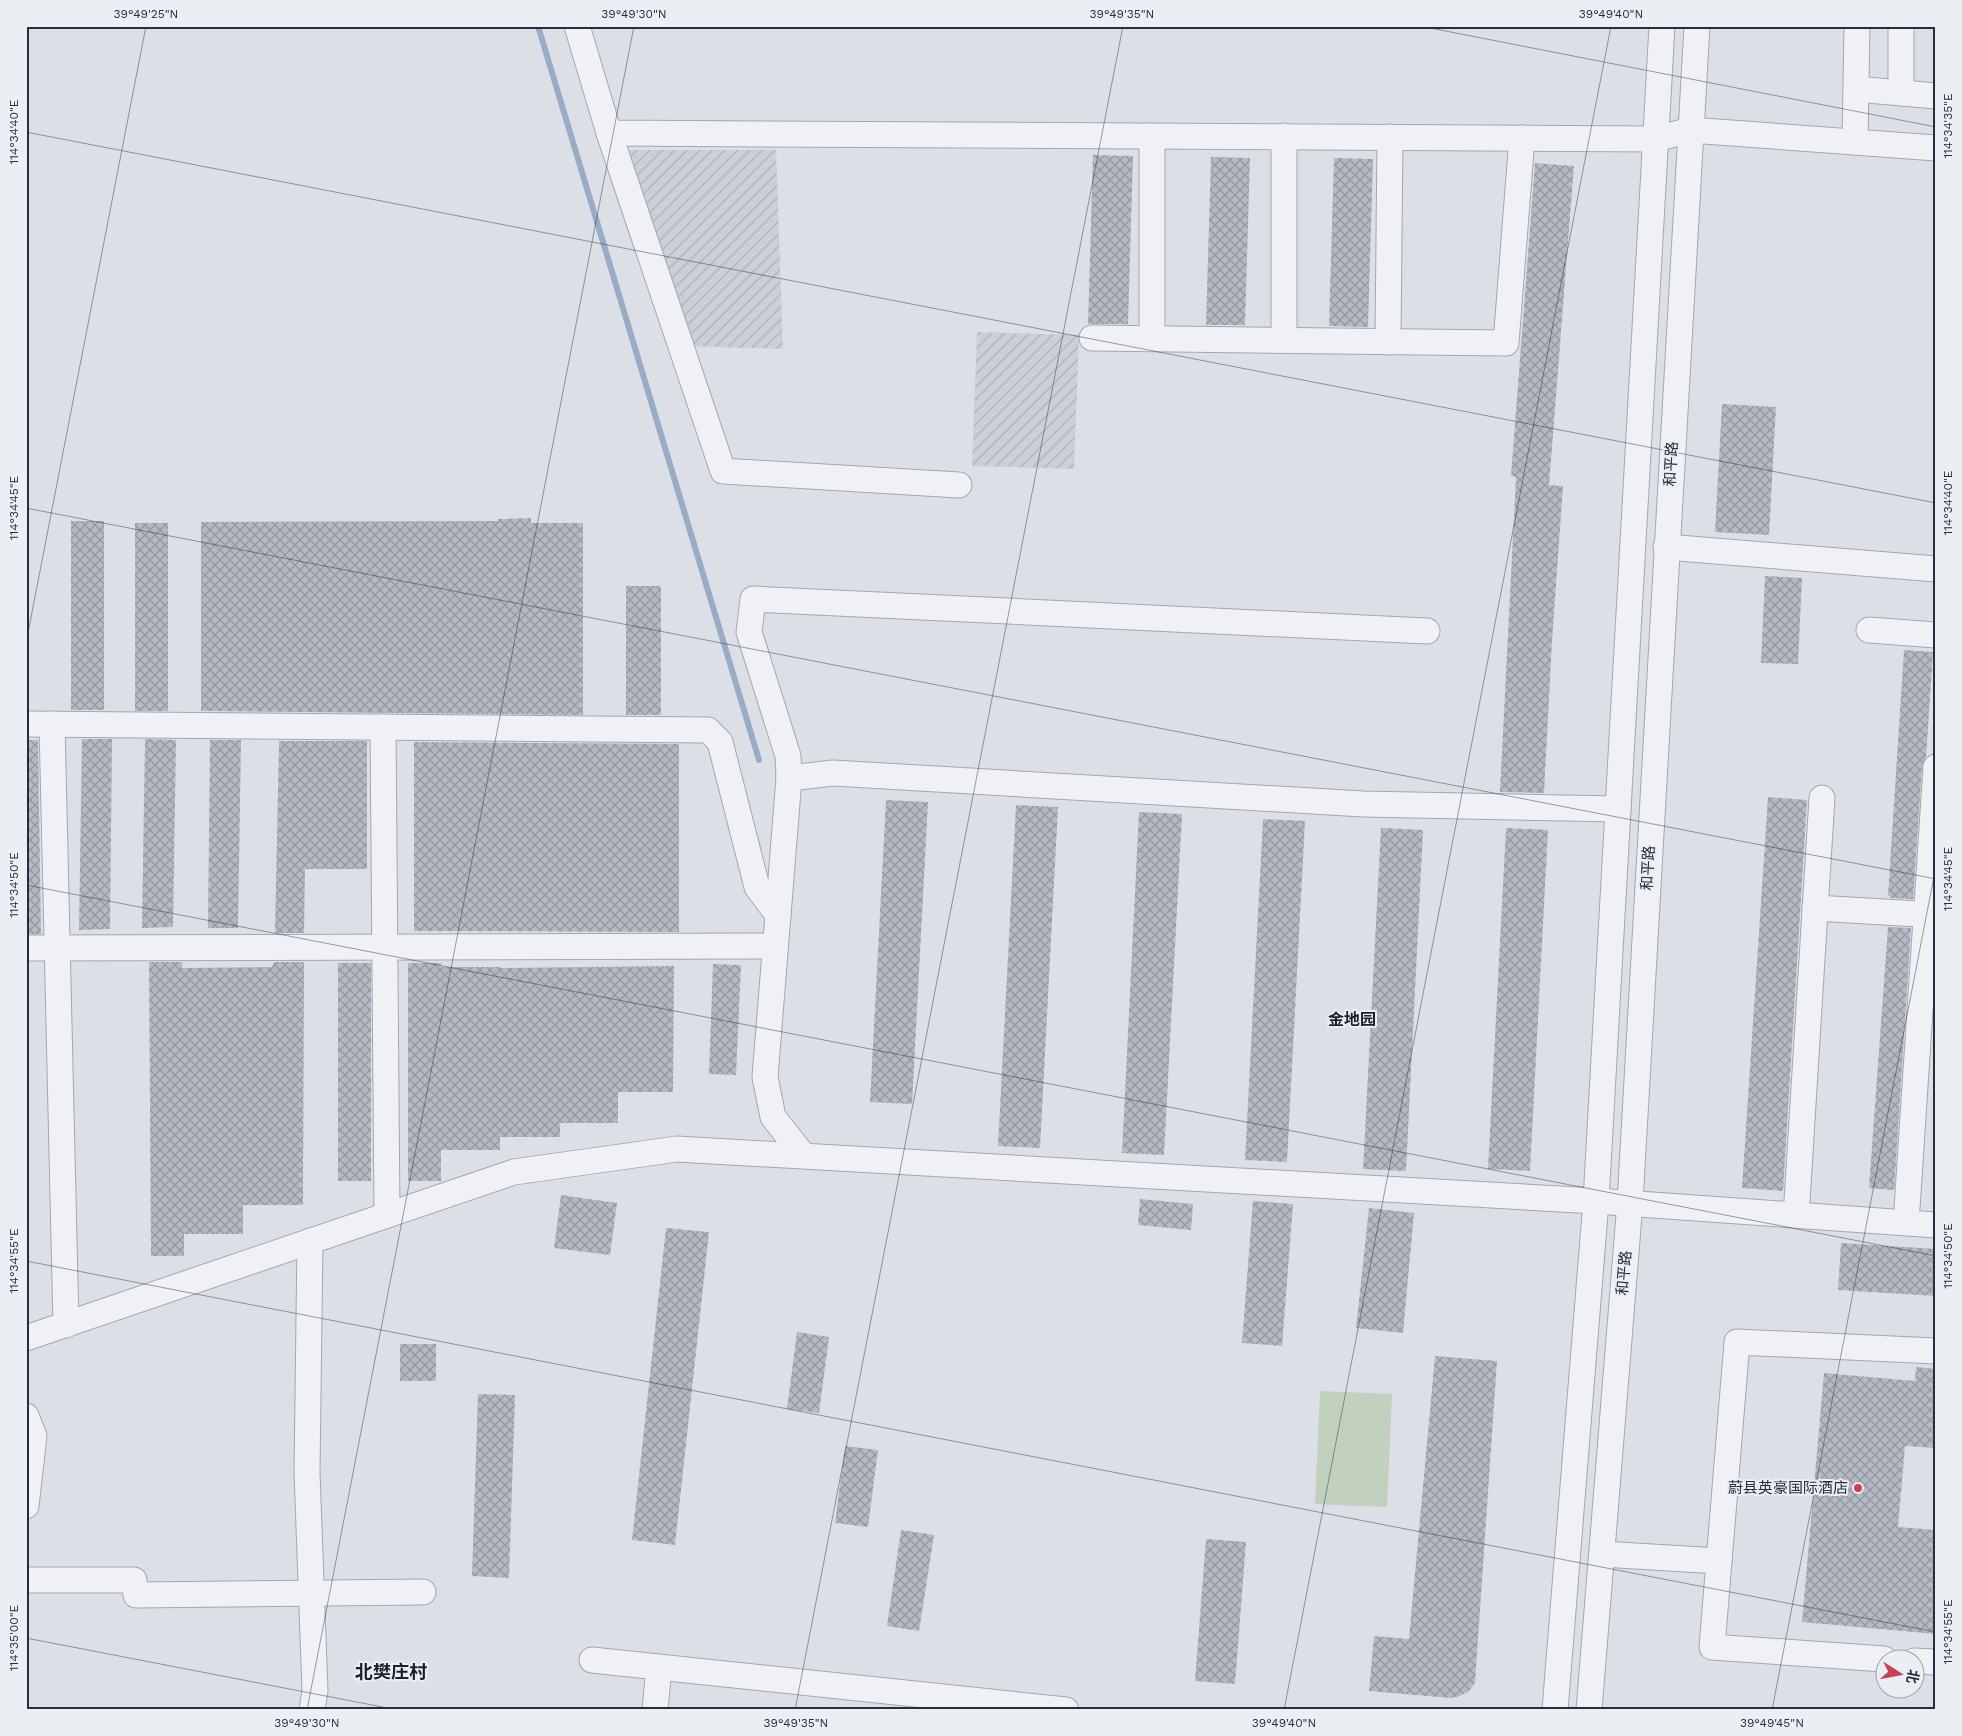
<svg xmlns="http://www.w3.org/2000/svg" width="1962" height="1736" viewBox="0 0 1962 1736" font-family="'Work Sans','Noto Sans SC',sans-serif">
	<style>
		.industrial { fill: url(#industrial-furrows) }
		.grass { fill: #c2d0be }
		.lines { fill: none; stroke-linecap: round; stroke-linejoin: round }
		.stream { stroke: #97adc6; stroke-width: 6 }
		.building { fill: url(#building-cross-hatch) }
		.minor-casing { stroke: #a2a7b0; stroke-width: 27 }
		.minor { stroke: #eff1f5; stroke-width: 25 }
		.ticks { fill: none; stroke: #262e3c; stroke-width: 1; stroke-opacity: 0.45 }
		.poi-dot { fill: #cc4152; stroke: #ebeff4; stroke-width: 2 }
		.labels { text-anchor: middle; stroke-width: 4; stroke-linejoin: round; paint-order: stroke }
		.street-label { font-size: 15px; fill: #262e3c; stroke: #ebeff4 }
		.poi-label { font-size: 15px; fill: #262e3c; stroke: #ebeff4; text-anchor: end }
		.neighbourhood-label { font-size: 16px; font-weight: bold; fill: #191f2d; stroke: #ebeff4 }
		.quarter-label { font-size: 18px; font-weight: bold; fill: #191f2d; stroke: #ebeff4 }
		.neatline { fill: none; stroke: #262e3c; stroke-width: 2 }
		.ticks-label { font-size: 12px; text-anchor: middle; fill: #262e3c }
	</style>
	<defs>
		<pattern id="industrial-furrows" width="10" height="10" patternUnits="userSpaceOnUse" patternTransform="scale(1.25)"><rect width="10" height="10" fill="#cacfd8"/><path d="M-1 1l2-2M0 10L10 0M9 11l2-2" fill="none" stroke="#adb2ba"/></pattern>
		<pattern id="building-cross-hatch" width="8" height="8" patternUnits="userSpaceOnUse" patternTransform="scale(1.25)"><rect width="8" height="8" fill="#b4b9c3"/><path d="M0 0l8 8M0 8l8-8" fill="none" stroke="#9297a0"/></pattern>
	</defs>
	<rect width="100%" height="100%" fill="#dce0e6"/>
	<g class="industrial">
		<polygon points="623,150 776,150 783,349 687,346"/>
		<polygon points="977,332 1079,335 1074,469 972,466"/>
	</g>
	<polygon class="grass" points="1320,1391 1392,1394 1387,1507 1315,1504"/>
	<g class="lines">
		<polyline class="stream" points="538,26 759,760"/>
	</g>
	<g class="building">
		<polygon points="1093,155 1133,156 1128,324 1088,324"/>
		<polygon points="1211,157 1250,158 1245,325 1206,325"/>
		<polygon points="1334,158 1373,159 1368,327 1329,326"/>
		<polygon points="1535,163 1574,166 1549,485 1563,486 1552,641 1544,793 1500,792 1516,477 1511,476"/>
		<polygon points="1722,404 1776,407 1769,535 1715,532"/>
		<polygon points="531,518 531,523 583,523 583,715 201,711 201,522 498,521 498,519"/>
		<rect x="71" y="521" width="33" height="189"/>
		<rect x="135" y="523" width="33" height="188"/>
		<polygon points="1765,576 1802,578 1798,664 1761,663"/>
		<rect x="626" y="586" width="35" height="129"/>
		<polygon points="1904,650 1933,652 1926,757 1922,766 1913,899 1890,898 1890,896 1888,896"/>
		<polygon points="82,739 112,739 110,929 79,930"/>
		<polygon points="145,739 176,740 173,927 142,928"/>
		<polygon points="26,740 38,740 41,934 26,934"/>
		<polygon points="210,740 241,740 238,928 208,928"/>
		<polygon points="279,741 367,741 367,869 305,869 304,933 275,933"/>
		<polygon points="414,742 679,744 679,932 414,931"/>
		<polygon points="1768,797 1807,800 1783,1191 1742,1188"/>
		<polygon points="886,800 928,802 912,1104 870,1102"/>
		<polygon points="1016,805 1058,807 1040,1148 998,1146"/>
		<polygon points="1139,812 1182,814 1164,1155 1122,1153"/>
		<polygon points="1263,819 1305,821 1287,1162 1245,1160"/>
		<polygon points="1381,828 1423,830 1406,1171 1363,1169"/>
		<polygon points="1506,828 1548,830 1530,1171 1488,1169"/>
		<polygon points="1888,927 1911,928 1894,1190 1869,1188"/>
		<polygon points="149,962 182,962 182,968 272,967 274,962 303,962 304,964 303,1205 243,1205 243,1234 184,1234 184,1256 151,1256"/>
		<rect x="338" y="963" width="33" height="218"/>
		<polygon points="408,963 441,963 441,967 501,967 501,968 674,966 673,1092 618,1092 618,1123 560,1123 560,1137 500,1137 500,1150 441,1150 441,1181 408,1181"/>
		<polygon points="713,964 741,965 736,1075 709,1074"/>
		<polygon points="561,1195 617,1203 610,1255 554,1248"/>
		<polygon points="1140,1199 1193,1204 1191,1230 1138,1225"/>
		<polygon points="1253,1201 1293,1204 1282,1346 1242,1343"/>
		<polygon points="1369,1208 1414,1213 1403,1333 1356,1328"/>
		<polygon points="666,1228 709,1232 675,1545 632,1540"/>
		<polygon points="1841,1243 1936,1249 1936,1296 1838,1290"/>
		<polygon points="797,1332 829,1337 819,1413 787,1409"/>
		<rect x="400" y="1344" width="36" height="37"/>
		<polygon points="1435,1356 1497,1361 1475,1683 1469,1691 1460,1696 1451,1698 1369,1691 1374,1636 1409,1639"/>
		<polygon points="1916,1367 1936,1369 1936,1448 1905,1446 1898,1527 1936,1530 1936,1634 1802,1622 1824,1373 1915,1381"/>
		<polygon points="478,1394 515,1395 509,1578 472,1576"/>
		<polygon points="845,1446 878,1450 868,1527 835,1523"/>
		<polygon points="901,1530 934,1535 919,1631 887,1626"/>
		<polygon points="1206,1539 1246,1542 1235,1684 1195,1681"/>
	</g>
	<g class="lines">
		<g class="minor-casing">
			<g id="minor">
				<polyline points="577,26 609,133 1656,139 1690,130 1936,148"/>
				<polyline points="1856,89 1936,96"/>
				<polyline points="1901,93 1901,26"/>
				<polyline points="609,133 723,471 959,485"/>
				<polyline points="1284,136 1284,340"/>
				<polyline points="1855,142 1857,26"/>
				<polyline points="1092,338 1506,343 1522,138"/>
				<polyline points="1152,338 1152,136"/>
				<polyline points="1388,342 1390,137"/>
				<polyline points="1666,547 1936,569"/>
				<polyline points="1869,630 1936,635"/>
				<polyline points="1427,631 753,599 749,632 788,756 789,778 833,773 1363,804 1618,809"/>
				<polyline points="26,724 708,730 720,742 757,887 778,915"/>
				<polyline points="52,724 66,1325"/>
				<polyline points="383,727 387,1215"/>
				<polyline points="789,778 765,1077 773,1117 803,1155"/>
				<polyline points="1815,908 1936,915"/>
				<polyline points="26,948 775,946"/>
				<polyline points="1797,1201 1822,798"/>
				<polyline points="1907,1208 1936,767"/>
				<polyline points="310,1241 307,1472 315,1691 312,1710"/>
				<polyline points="26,1338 514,1172 677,1149 1596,1201 1936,1225"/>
				<polyline points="26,1416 34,1436 26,1506"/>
				<polyline points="1602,1554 1719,1561"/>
				<polyline points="26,1580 134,1580 136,1595 423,1592"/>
				<polyline points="1884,1659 1712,1647 1737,1342 1936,1351"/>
				<polyline points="592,1660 1066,1710"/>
				<polyline points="1914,1661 1936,1662"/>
				<polyline points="655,1710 659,1667"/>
				<polyline points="1555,1710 1596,1201 1662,26"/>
				<polyline points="1589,1710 1630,1203 1697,26"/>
			</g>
		</g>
		<use href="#minor" class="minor"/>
	</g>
	<path class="ticks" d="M 1420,26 L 1936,127M 26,132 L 1936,503M 26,508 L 1936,879M 26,643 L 146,26M 26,885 L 1936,1256M 26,1261 L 1936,1632M 26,1638 L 398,1710M 307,1710 L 634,26M 795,1710 L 1123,26M 1284,1710 L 1611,26M 1772,1710 L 1936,866"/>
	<circle class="poi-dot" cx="1858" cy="1488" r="5"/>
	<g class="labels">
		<g class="street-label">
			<text transform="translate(1671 464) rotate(-87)" y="5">和平路</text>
			<text transform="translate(1648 868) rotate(-87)" y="5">和平路</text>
			<text transform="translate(1624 1273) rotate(-85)" y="5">和平路</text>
		</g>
		<g class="poi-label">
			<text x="1848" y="1493">蔚县英豪国际酒店</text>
		</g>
		<g class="neighbourhood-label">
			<text x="1352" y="1025">金地园</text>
		</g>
		<g class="quarter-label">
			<text x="391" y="1678">北樊庄村</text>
		</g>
	</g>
	<rect width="1962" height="1736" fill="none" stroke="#ebeff4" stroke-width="55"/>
	<g transform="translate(1900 1674) rotate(101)"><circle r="24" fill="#ebeff4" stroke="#9ca2aa"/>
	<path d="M0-4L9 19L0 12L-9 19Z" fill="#cc4152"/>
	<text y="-8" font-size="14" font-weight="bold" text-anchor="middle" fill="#262e3c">北</text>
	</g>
	<rect x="28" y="28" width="1906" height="1680" class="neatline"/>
	<g class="ticks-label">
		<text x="146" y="18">39°49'25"N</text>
		<text x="634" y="18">39°49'30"N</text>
		<text x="1122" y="18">39°49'35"N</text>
		<text x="1611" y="18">39°49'40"N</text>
		<text transform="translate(1948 126) rotate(-90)" y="4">114°34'35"E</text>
		<text transform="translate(14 132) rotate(-90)" y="4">114°34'40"E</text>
		<text transform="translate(1948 503) rotate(-90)" y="4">114°34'40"E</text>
		<text transform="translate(14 508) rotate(-90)" y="4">114°34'45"E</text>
		<text transform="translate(1948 879) rotate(-90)" y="4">114°34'45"E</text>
		<text transform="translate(14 885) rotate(-90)" y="4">114°34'50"E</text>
		<text transform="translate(1948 1256) rotate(-90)" y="4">114°34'50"E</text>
		<text transform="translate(14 1261) rotate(-90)" y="4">114°34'55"E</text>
		<text transform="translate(1948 1632) rotate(-90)" y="4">114°34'55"E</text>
		<text transform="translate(14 1638) rotate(-90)" y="4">114°35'00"E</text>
		<text x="307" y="1727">39°49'30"N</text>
		<text x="796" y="1727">39°49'35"N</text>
		<text x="1284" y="1727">39°49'40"N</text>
		<text x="1772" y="1727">39°49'45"N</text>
	</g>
</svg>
